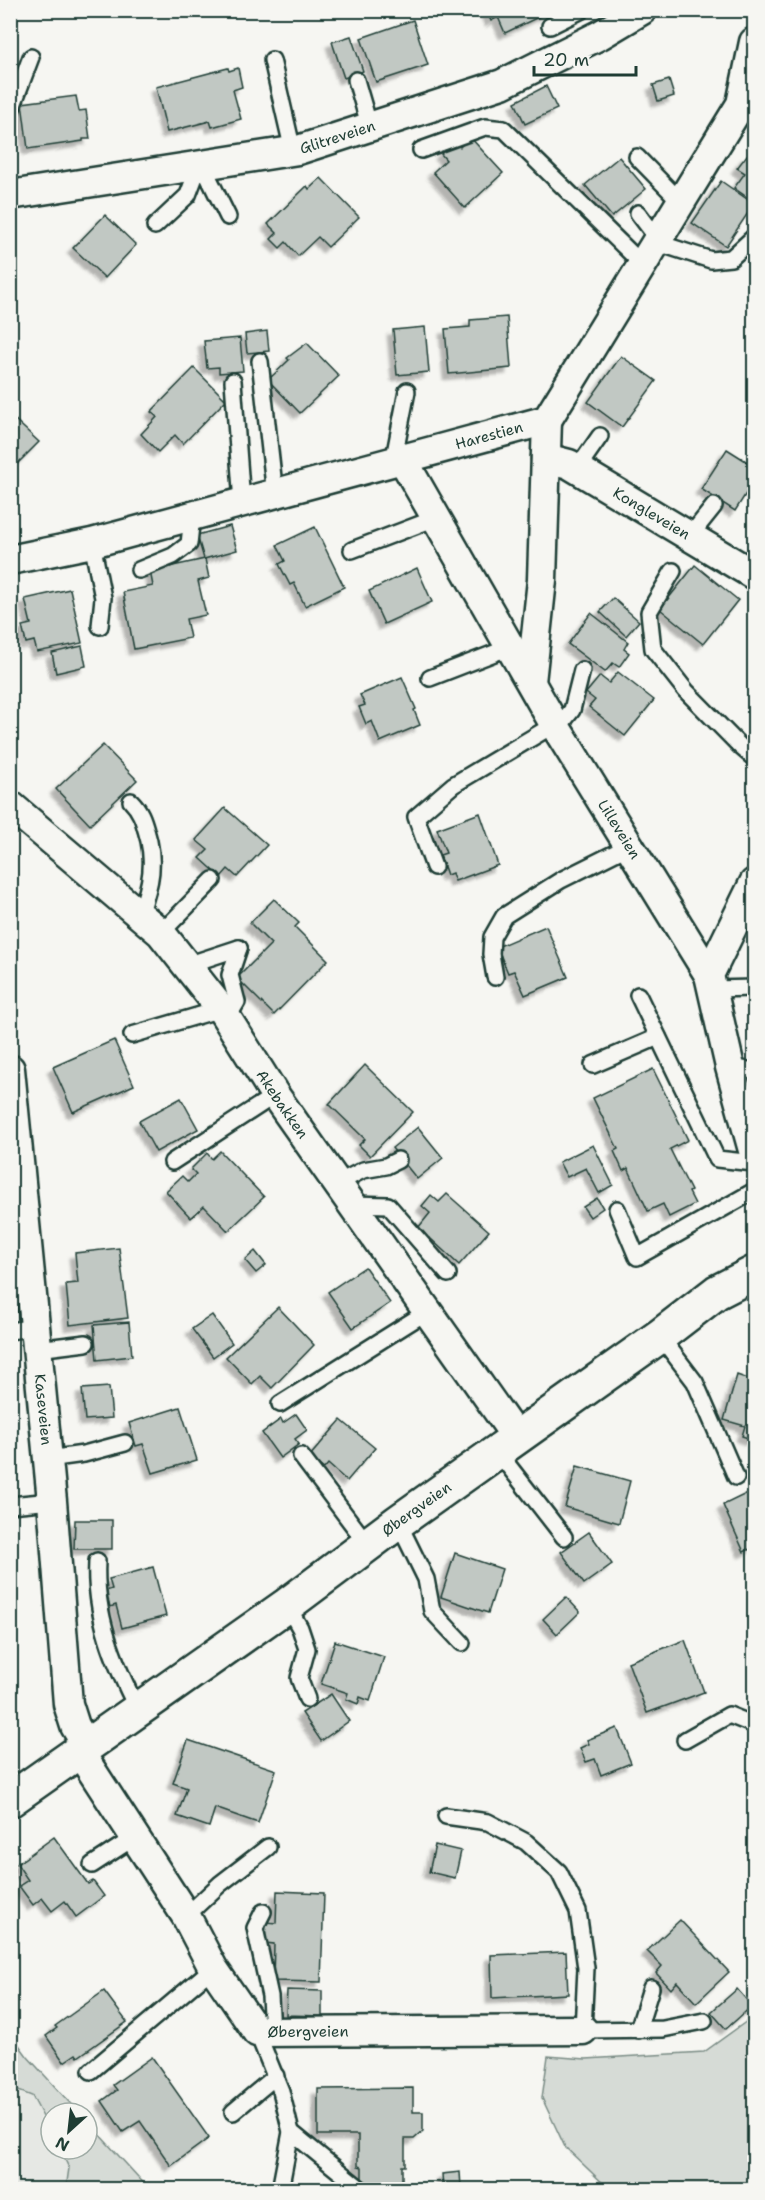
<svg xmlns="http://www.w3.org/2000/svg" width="765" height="2200" viewBox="0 0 765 2200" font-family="'Shantell Sans',sans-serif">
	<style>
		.built { fill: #e6e8e4 }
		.green { fill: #d6dbd6; stroke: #7a8c85; stroke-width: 1.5 }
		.building { fill: #c1c8c3; stroke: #1f3d34; stroke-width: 1.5; filter: url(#shadow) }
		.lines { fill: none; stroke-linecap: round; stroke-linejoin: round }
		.lane-casing { stroke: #1f3d34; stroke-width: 20 }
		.street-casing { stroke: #1f3d34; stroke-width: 33 }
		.primary-casing { stroke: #1f3d34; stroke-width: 38 }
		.lane { stroke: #f6f6f2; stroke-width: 15 }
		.street { stroke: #f6f6f2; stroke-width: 28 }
		.primary { stroke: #f6f6f2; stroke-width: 33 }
		.labels { text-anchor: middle; stroke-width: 6; stroke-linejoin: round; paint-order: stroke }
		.street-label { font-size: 15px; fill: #1f3d34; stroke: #f6f6f2 }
	</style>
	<defs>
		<filter id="shadow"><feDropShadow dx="-5.5" dy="5.5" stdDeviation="1.5" flood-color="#0004"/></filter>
	</defs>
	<rect width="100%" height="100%" fill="#f6f6f2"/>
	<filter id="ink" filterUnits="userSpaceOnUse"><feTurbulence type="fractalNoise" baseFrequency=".0167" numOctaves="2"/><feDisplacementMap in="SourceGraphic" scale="12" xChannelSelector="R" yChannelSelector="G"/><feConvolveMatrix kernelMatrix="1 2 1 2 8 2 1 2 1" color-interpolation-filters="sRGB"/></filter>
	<g filter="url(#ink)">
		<polygon class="built" points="10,2088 32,2096 51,2132 51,2149 60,2149 70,2168 65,2189 11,2189"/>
		<g class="green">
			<polygon points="754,2012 754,2189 609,2189 565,2147 542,2098 548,2056 586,2059 704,2052 747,2021"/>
			<polygon points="11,2034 27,2056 79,2113 51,2113 51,2132 32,2096 11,2088"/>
			<polygon points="87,2121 149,2189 66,2189 69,2168 60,2149 87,2149"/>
		</g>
		<g class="building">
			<polygon points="486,10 553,10 505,33 498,17 491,21"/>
			<polygon points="413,20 428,65 376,82 361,38"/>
			<polygon points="351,36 363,71 344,78 332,42"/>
			<polygon points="228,68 229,71 238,68 242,87 233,90 241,119 212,127 210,121 167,132 156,87"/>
			<polygon points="669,80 674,96 658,101 653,85"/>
			<polygon points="546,86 557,109 525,124 515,102"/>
			<polygon points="76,96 79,111 86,110 90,139 83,139 83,141 28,149 22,103"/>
			<polygon points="470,137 503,173 465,208 433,172 446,160 441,154 454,141 460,147"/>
			<polygon points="747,155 753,160 754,159 754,202 734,188 745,173 737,168"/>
			<polygon points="619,157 646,189 612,217 585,185"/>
			<polygon points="321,178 359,217 328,247 318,237 298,256 286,242 280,248 271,239 277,233 268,224 307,186 309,189"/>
			<polygon points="721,181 754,204 726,246 692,223"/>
			<polygon points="105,215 136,245 105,278 73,248"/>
			<polygon points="507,317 511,368 449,374 445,329 470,327 470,320"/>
			<polygon points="425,327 429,372 397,375 393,330"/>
			<polygon points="267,331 269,351 247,353 245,334"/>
			<polygon points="240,338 243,371 219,373 219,367 207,368 204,341"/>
			<polygon points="307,343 339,376 300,413 268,380 289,360 287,358"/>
			<polygon points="621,356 656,381 622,427 588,402"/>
			<polygon points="194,368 226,400 183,444 175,435 158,452 141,434 157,417 151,412"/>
			<polygon points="10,415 39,442 10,471"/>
			<polygon points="727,449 754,466 754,481 735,511 701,489"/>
			<polygon points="230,526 237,550 204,559 197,535"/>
			<polygon points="315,527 344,587 305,606 294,583 290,585 279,564 285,561 277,545"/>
			<polygon points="205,559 209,578 198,581 206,615 186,619 190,638 134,649 123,592 153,586 150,571"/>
			<polygon points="695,565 738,600 703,644 660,609"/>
			<polygon points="417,568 432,602 384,624 369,591"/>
			<polygon points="70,589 82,643 37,652 34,641 26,643 22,626 31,624 25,599"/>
			<polygon points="613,598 639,621 626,636 600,612"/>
			<polygon points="591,613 628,642 624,649 629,653 619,667 613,663 605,672 568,644"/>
			<polygon points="82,646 86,666 56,673 52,653"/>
			<polygon points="618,672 654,700 625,736 589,707 595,700 586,693 600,676 609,683"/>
			<polygon points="402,677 416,709 414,710 420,725 380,742 372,721 366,724 359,707 365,705 360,695"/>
			<polygon points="103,745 137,780 90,825 56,789"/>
			<polygon points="225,808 267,845 237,877 228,869 221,877 200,858 208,850 196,840"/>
			<polygon points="480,813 498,865 455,881 452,873 447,875 440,855 446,853 437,829"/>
			<polygon points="274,899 299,923 295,927 328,960 274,1015 237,978 271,944 250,923"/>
			<polygon points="546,926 568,977 525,995 514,971 508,973 497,947"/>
			<polygon points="114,1040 134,1085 73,1112 53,1067"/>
			<polygon points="365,1065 413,1112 370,1156 359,1145 365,1139 329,1104"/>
			<polygon points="653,1069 688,1140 670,1149 691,1191 689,1192 695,1204 669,1217 663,1204 648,1211 628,1168 623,1171 614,1151 618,1149 593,1098"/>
			<polygon points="181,1098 198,1129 156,1152 139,1121"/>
			<polygon points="418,1127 443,1158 417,1179 392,1148"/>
			<polygon points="593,1145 613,1185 599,1193 586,1168 567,1177 559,1162"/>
			<polygon points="220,1151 264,1197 228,1231 204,1206 191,1218 166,1191 182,1176 188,1182 196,1174 191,1169 207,1153 212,1159"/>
			<polygon points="447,1194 489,1231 459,1265 430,1238 425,1244 414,1233 430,1213 422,1206 431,1195 439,1202"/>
			<polygon points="597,1198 603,1208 590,1217 583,1207"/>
			<polygon points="119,1248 128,1318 70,1325 66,1284 78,1283 75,1253"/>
			<polygon points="255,1251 266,1265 256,1273 245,1260"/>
			<polygon points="365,1267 390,1303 353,1328 328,1292"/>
			<polygon points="278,1307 314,1345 272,1388 260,1376 252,1384 226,1357"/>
			<polygon points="212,1315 232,1343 213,1357 192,1329"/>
			<polygon points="129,1322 132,1356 97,1360 94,1325"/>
			<polygon points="737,1375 754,1381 754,1440 742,1436 745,1426 724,1420"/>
			<polygon points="109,1387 112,1418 85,1420 82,1389"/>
			<polygon points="180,1407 197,1460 153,1473 143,1444 136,1446 129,1423"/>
			<polygon points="296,1414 307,1430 295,1439 299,1444 280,1458 262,1433 281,1419 283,1423"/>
			<polygon points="341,1420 375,1448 347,1481 328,1464 324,1469 309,1457"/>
			<polygon points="577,1466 630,1481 619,1523 565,1507"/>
			<polygon points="754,1490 754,1547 744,1552 723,1505"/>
			<polygon points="75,1520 112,1520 112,1549 74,1549"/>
			<polygon points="589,1532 612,1564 584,1584 561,1552"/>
			<polygon points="455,1553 502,1569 488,1613 441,1597"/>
			<polygon points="153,1567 166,1616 122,1628 116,1605 110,1607 106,1591 112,1589 109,1579"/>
			<polygon points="566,1597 580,1612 557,1634 543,1619"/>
			<polygon points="685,1640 704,1692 647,1713 628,1662"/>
			<polygon points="335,1641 384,1657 370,1701 360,1697 358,1704 346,1699 348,1693 321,1684"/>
			<polygon points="331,1694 349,1721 321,1741 302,1713"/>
			<polygon points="617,1728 631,1763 601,1775 595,1759 586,1762 580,1748 589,1744 587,1740"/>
			<polygon points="188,1740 276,1770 258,1823 215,1808 209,1827 177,1816 187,1788 173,1783"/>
			<polygon points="54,1837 88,1884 93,1881 104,1896 76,1917 65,1901 52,1911 42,1898 33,1905 19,1886 28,1880 17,1864"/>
			<polygon points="435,1845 461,1851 455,1878 429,1872"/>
			<polygon points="277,1891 324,1893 321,1982 273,1981 274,1944 265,1943 266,1922 276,1923"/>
			<polygon points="680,1920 729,1972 696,2003 677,1982 671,1989 656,1973 662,1966 647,1951"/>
			<polygon points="566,1952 568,1994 492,1998 491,1955"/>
			<polygon points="737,1989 752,2006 726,2029 711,2012"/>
			<polygon points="287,1990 322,1991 322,2016 286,2015"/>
			<polygon points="104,1991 127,2022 78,2057 76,2054 64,2062 46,2036 57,2028 55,2026"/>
			<polygon points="152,2057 209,2138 171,2166 140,2121 123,2132 102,2101 117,2090 113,2085"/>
			<polygon points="413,2088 413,2112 423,2112 423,2131 414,2139 405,2139 405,2166 402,2166 402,2188 362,2188 362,2167 358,2166 358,2135 318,2135 318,2089"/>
			<polygon points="460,2172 461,2187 443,2188 442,2174"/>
		</g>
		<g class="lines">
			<g class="lane-casing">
				<g id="lane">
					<polyline points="550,26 582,10"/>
					<polyline points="272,60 293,151"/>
					<polyline points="356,80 370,128"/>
					<polyline points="10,113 31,57"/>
					<polyline points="421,150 485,127 504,129 642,264"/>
					<polyline points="637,157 680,201"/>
					<polyline points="203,166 228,217"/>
					<polyline points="638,213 657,238"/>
					<polyline points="155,226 188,195 199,166"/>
					<polyline points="655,242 711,260 731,258 754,237"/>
					<polyline points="260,361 275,495"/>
					<polyline points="233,381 242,503"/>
					<polyline points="393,463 407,391"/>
					<polyline points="577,469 600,436"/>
					<polyline points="690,536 714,506"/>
					<polyline points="92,543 103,598 100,626"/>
					<polyline points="352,550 436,518"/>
					<polyline points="139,570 173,556 189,544 192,516"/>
					<polyline points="673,571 649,612 653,649 686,691 741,747 754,758"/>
					<polyline points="430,678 510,647"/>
					<polyline points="557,729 572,710 582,670"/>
					<path d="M 131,801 C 140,810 143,819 146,830 C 156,861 151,884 140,914"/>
					<polyline points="434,867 416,817 453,785 555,724"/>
					<polyline points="161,933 213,880"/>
					<polyline points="187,965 239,948"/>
					<polyline points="495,977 491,954 492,937 504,916 561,880 629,846"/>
					<polyline points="713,989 754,988"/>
					<polyline points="638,995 717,1159 754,1163"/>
					<polyline points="227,1019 237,1002 230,975 239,948"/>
					<polyline points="132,1035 221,1009"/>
					<polyline points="593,1065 658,1037"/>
					<polyline points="730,1067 754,1071"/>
					<polyline points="172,1162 275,1095"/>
					<polyline points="338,1183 363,1170 386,1166 398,1160"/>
					<polyline points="353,1204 388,1205 448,1274"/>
					<polyline points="617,1209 637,1257 754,1191"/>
					<polyline points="10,1331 35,1327"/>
					<polyline points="660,1336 695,1382 736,1477"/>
					<polyline points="37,1349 86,1343"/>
					<polyline points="280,1404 428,1311"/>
					<polyline points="497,1451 564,1537"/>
					<polyline points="301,1456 368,1545"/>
					<polyline points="48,1459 84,1454 125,1443"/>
					<polyline points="10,1505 52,1501"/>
					<polyline points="398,1522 426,1579 432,1611 462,1643"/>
					<path d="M 97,1561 C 94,1614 114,1663 138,1710"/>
					<polyline points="287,1605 300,1628 307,1649 299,1678 307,1699"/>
					<polyline points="685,1740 729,1715 754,1725"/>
					<polyline points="446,1816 488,1822 526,1842 559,1872 578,1911 586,1968 583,2030 663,2029 704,2021"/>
					<polyline points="92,1865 135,1837"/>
					<polyline points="263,1912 255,1928 270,1996 272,2032"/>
					<polyline points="186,1916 220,1884 268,1847"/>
					<polyline points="638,2030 651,1988"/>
					<polyline points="257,2032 281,2091 291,2132 280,2190"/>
					<polyline points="91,2071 213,1968"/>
					<polyline points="233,2112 276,2076"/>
					<polyline points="291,2132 362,2190"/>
				</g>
			</g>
			<g class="street-casing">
				<g id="street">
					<path id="s1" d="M 10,195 L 298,150 L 502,84 L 600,35 L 642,10"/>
					<path id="s2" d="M 546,458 L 569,464 L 754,575"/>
					<path id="s3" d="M 403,460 L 557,729 L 709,975"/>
					<path id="s4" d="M 10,560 L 92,543 L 547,420 L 741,104 L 754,42"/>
					<polyline points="531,682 542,580 547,420"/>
					<path id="s5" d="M 10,805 L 161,933 L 221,1009 L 275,1095 L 516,1437"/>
					<polyline points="754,883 709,975 730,1067 754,1154"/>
					<path id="s6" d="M 10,1069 L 52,1501 L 68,1704 L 75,1726 L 87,1746"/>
					<path id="s7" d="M 79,1751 L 186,1916 L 213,1968 L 257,2032 L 583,2030"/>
				</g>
			</g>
			<g class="primary-casing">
				<g id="primary">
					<path id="s8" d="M 10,1800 L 287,1605 L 398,1522 L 660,1336 L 717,1292 L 754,1273"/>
				</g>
			</g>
			<use href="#lane" class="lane"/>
			<use href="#street" class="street"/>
			<use href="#primary" class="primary"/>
		</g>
	</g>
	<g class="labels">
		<g class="street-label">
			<text dy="5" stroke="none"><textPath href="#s1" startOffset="333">Glitreveien</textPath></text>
			<text dy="5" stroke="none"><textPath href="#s4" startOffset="495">Harestien</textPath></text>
			<text dy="5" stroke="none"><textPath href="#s2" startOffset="120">Kongleveien</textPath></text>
			<text dy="5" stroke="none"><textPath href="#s3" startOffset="428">Lilleveien</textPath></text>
			<text dy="5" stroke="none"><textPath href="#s5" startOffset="408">Akebakken</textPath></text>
			<text dy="5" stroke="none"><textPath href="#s6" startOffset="342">Kaseveien</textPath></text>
			<text dy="5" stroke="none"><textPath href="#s8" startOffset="500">Øbergveien</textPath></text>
			<text dy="5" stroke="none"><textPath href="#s7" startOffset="384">Øbergveien</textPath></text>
		</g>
	</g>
	<rect width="765" height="2200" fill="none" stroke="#f6f6f2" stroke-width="36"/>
	<rect x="18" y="18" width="729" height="2164" fill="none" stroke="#1f3d34" stroke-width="2" filter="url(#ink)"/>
	<g transform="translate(69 2131) rotate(207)"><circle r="28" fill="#f6f6f2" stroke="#a0aca6" stroke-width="1.5"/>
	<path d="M0-4.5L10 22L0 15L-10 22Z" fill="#1f3d34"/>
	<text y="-9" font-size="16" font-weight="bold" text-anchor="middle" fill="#1f3d34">N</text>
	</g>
	<path d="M534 66v9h102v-9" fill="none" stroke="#1f3d34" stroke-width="3"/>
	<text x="543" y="66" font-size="18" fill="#1f3d34" stroke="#f6f6f2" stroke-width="4.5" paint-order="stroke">20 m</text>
</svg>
